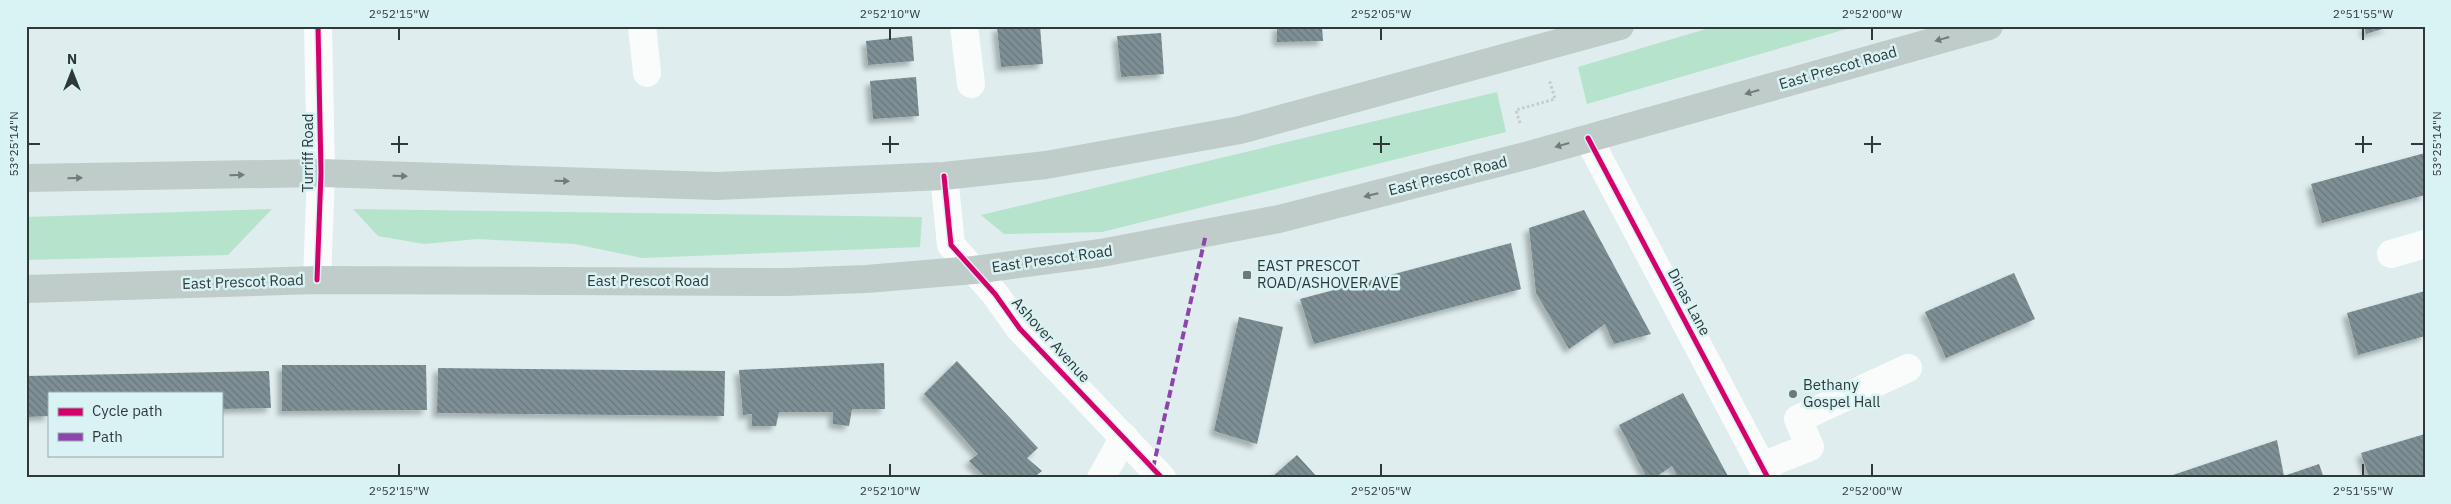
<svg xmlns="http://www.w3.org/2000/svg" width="2451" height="504" viewBox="0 0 2451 504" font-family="'IBM Plex Sans',sans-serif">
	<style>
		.grass { fill: #b6e3cc }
		.building { fill: url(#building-back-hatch); filter: url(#shadow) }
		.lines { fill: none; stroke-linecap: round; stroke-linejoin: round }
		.path { stroke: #c7cbcb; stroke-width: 3; stroke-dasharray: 2.5 2.5; stroke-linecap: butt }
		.minor { stroke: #fafcfc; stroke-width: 28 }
		.highway { stroke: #bfccca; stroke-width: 28 }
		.quiet { stroke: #8e44ad; stroke-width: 4; stroke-dasharray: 8 4; stroke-linecap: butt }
		.cycleway-casing { stroke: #d9f2f4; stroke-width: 8 }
		.cycleway { stroke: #d6006c; stroke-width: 5 }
		.oneway { fill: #707b7b }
		.ticks { fill: none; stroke: #30393a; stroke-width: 2 }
		.poi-dot { fill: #6d7879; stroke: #d9f2f4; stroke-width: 2 }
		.labels { text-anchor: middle; stroke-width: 5; stroke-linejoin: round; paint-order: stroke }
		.street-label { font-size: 15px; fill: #30393a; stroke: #d9f2f4 }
		.poi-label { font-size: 15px; fill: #30393a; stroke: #d9f2f4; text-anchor: start }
		.neatline { fill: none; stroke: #30393a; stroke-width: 2 }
		.ticks-label { font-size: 12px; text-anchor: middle; fill: #30393a }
	</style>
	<defs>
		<pattern id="building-back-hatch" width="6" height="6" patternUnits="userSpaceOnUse" patternTransform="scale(1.25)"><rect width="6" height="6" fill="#7e9095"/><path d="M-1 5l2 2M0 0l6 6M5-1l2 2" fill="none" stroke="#68777b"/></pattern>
		<filter id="shadow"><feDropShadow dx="-4.5" dy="4.5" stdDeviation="2.5" flood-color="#0004"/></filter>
	</defs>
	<rect width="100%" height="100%" fill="#dfedee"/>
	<g class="grass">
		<polygon points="1716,26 1857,26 1587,104 1578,67"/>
		<polygon points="1497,92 1506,132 1102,232 1004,234 981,215"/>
		<polygon points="272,209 228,255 26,260 26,217"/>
		<polygon points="353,209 922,217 920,247 642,258 575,244 477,239 424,244 378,236"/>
	</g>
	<g class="building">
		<polygon points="1040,26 1043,64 1001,67 997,27"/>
		<polygon points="1277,26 1322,26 1323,41 1277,42"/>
		<polygon points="2364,26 2389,26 2389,27 2366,34"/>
		<polygon points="1161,33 1164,74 1121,77 1117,36"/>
		<polygon points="912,36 914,61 868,65 866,41"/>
		<polygon points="916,77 919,116 873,119 870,81"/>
		<polygon points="2425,153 2425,195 2322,223 2311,184"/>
		<polygon points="1584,210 1651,334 1614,344 1605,324 1569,349 1536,293 1529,228"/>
		<polygon points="1511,243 1521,289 1314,344 1300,299"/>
		<polygon points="2014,273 2035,319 1946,358 1925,312"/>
		<polygon points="2425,291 2425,336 2358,355 2347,313"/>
		<polygon points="1239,317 1283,327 1257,444 1214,431"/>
		<polygon points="957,361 1038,448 1027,458 1042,471 1033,478 986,478 969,461 978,454 924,394"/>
		<polygon points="884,363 885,409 852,409 849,426 833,424 833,412 779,412 776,426 752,426 752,414 743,415 739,370"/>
		<polygon points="282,365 426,365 427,410 282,411"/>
		<polygon points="438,368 725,371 724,416 437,413"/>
		<polygon points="269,371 271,408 221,409 221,393 49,393 49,416 26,417 26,376"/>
		<polygon points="1683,393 1729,478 1678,478 1672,466 1654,478 1647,478 1619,425"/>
		<polygon points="2425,434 2425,478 2369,478 2361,453"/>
		<polygon points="2277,440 2284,476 2319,464 2324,478 2164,478"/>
		<polygon points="1297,455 1318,478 1271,478"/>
	</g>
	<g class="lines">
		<polyline class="path" points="1520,123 1516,110 1555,99 1549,79"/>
		<g class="minor">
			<polyline points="642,26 647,73"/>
			<polyline points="964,26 971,84"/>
			<polyline points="1588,138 1768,478"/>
			<polyline points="944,176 951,245 995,294 1020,329 1162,478"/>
			<polyline points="2391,254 2425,244"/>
			<polyline points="317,280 321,173 318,26"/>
			<polyline points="1762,466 1810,447 1798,419 1908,368"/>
			<polyline points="1101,478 1124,437"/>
		</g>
		<g class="highway">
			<polyline points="26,178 321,173 716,186 944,176 1046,165 1240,130 1620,26"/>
			<polyline points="26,289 317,280 786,282 866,279 974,270 1101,253 1279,219 1529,155 1989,26"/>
		</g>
		<polyline class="quiet" points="1153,468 1206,234"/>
		<g class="cycleway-casing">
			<g id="cycleway">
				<polyline points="1588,138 1768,478"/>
				<polyline points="944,176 951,245 995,294 1020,329 1162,478"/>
				<polyline points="317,280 321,173 318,26"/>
			</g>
		</g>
		<use href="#cycleway" class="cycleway"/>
	</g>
	<defs><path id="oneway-solid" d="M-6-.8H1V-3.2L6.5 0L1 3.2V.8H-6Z" transform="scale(1.25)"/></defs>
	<g class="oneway">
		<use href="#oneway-solid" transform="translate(1942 39) rotate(164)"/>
		<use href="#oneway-solid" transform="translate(1752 92) rotate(164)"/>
		<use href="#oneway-solid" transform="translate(1562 145) rotate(164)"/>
		<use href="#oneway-solid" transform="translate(237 175) rotate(-1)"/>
		<use href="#oneway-solid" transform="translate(400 176) rotate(2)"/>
		<use href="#oneway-solid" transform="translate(75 178) rotate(-1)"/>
		<use href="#oneway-solid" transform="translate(562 181) rotate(2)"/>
		<use href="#oneway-solid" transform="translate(1371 195) rotate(166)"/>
	</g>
	<path class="ticks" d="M 399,28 L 399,40M 890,28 L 890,40M 1381,28 L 1381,40M 1872,28 L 1872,40M 2363,28 L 2363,40M 399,136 L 399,153M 890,136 L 890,153M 1381,136 L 1381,153M 1872,136 L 1872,153M 2363,136 L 2363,153M 28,144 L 40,144M 391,144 L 408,144M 882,144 L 899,144M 1373,144 L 1390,144M 1864,144 L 1881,144M 2355,144 L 2372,144M 2411,144 L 2424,144M 399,464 L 399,476M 890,464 L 890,476M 1381,464 L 1381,476M 1872,464 L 1872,476M 2363,464 L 2363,476"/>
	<g class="poi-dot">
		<rect x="1242" y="270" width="10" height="10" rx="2.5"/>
		<circle cx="1793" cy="394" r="5"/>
	</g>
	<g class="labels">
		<g class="street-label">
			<text transform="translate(1838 68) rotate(-16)" y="5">East Prescot Road</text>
			<text transform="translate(308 153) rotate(-90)" y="5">Turriff Road</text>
			<text transform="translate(1448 176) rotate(-14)" y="5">East Prescot Road</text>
			<text transform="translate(1052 259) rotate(-8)" y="5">East Prescot Road</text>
			<text x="648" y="286">East Prescot Road</text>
			<text transform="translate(243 282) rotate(-2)" y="5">East Prescot Road</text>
			<text transform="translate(1689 302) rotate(62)" y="5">Dinas Lane</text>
			<text transform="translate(1051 340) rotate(48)" y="5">Ashover Avenue</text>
		</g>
		<g class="poi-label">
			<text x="1257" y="271">EAST PRESCOT<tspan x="1257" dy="17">ROAD/ASHOVER AVE</tspan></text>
			<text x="1803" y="390">Bethany<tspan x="1803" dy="17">Gospel Hall</tspan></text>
		</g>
	</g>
	<rect width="2451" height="504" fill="none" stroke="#d9f2f4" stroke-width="55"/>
	<rect x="48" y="392" width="175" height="65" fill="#d9f2f4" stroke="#95a8aa"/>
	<rect x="58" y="408" width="25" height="8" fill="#d6006c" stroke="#95a8aa"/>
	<text x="92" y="416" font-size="15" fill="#30393a">Cycle path</text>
	<rect x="58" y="433" width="25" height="8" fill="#8e44ad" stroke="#95a8aa"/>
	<text x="92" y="442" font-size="15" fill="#30393a">Path</text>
	<g transform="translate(72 72)" stroke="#d9f2f4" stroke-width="4" paint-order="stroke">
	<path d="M0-4L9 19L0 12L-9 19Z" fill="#30393a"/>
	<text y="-8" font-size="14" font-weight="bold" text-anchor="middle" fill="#30393a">N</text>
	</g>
	<rect x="28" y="28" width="2396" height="448" class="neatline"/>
	<g class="ticks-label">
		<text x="399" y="18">2°52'15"W</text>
		<text x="890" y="18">2°52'10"W</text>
		<text x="1381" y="18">2°52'05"W</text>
		<text x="1872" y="18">2°52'00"W</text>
		<text x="2363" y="18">2°51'55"W</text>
		<text transform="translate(14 144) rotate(-90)" y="4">53°25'14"N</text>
		<text transform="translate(2437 144) rotate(-90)" y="4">53°25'14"N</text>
		<text x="399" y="495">2°52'15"W</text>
		<text x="890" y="495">2°52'10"W</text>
		<text x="1381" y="495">2°52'05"W</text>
		<text x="1872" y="495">2°52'00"W</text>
		<text x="2363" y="495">2°51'55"W</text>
	</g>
</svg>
